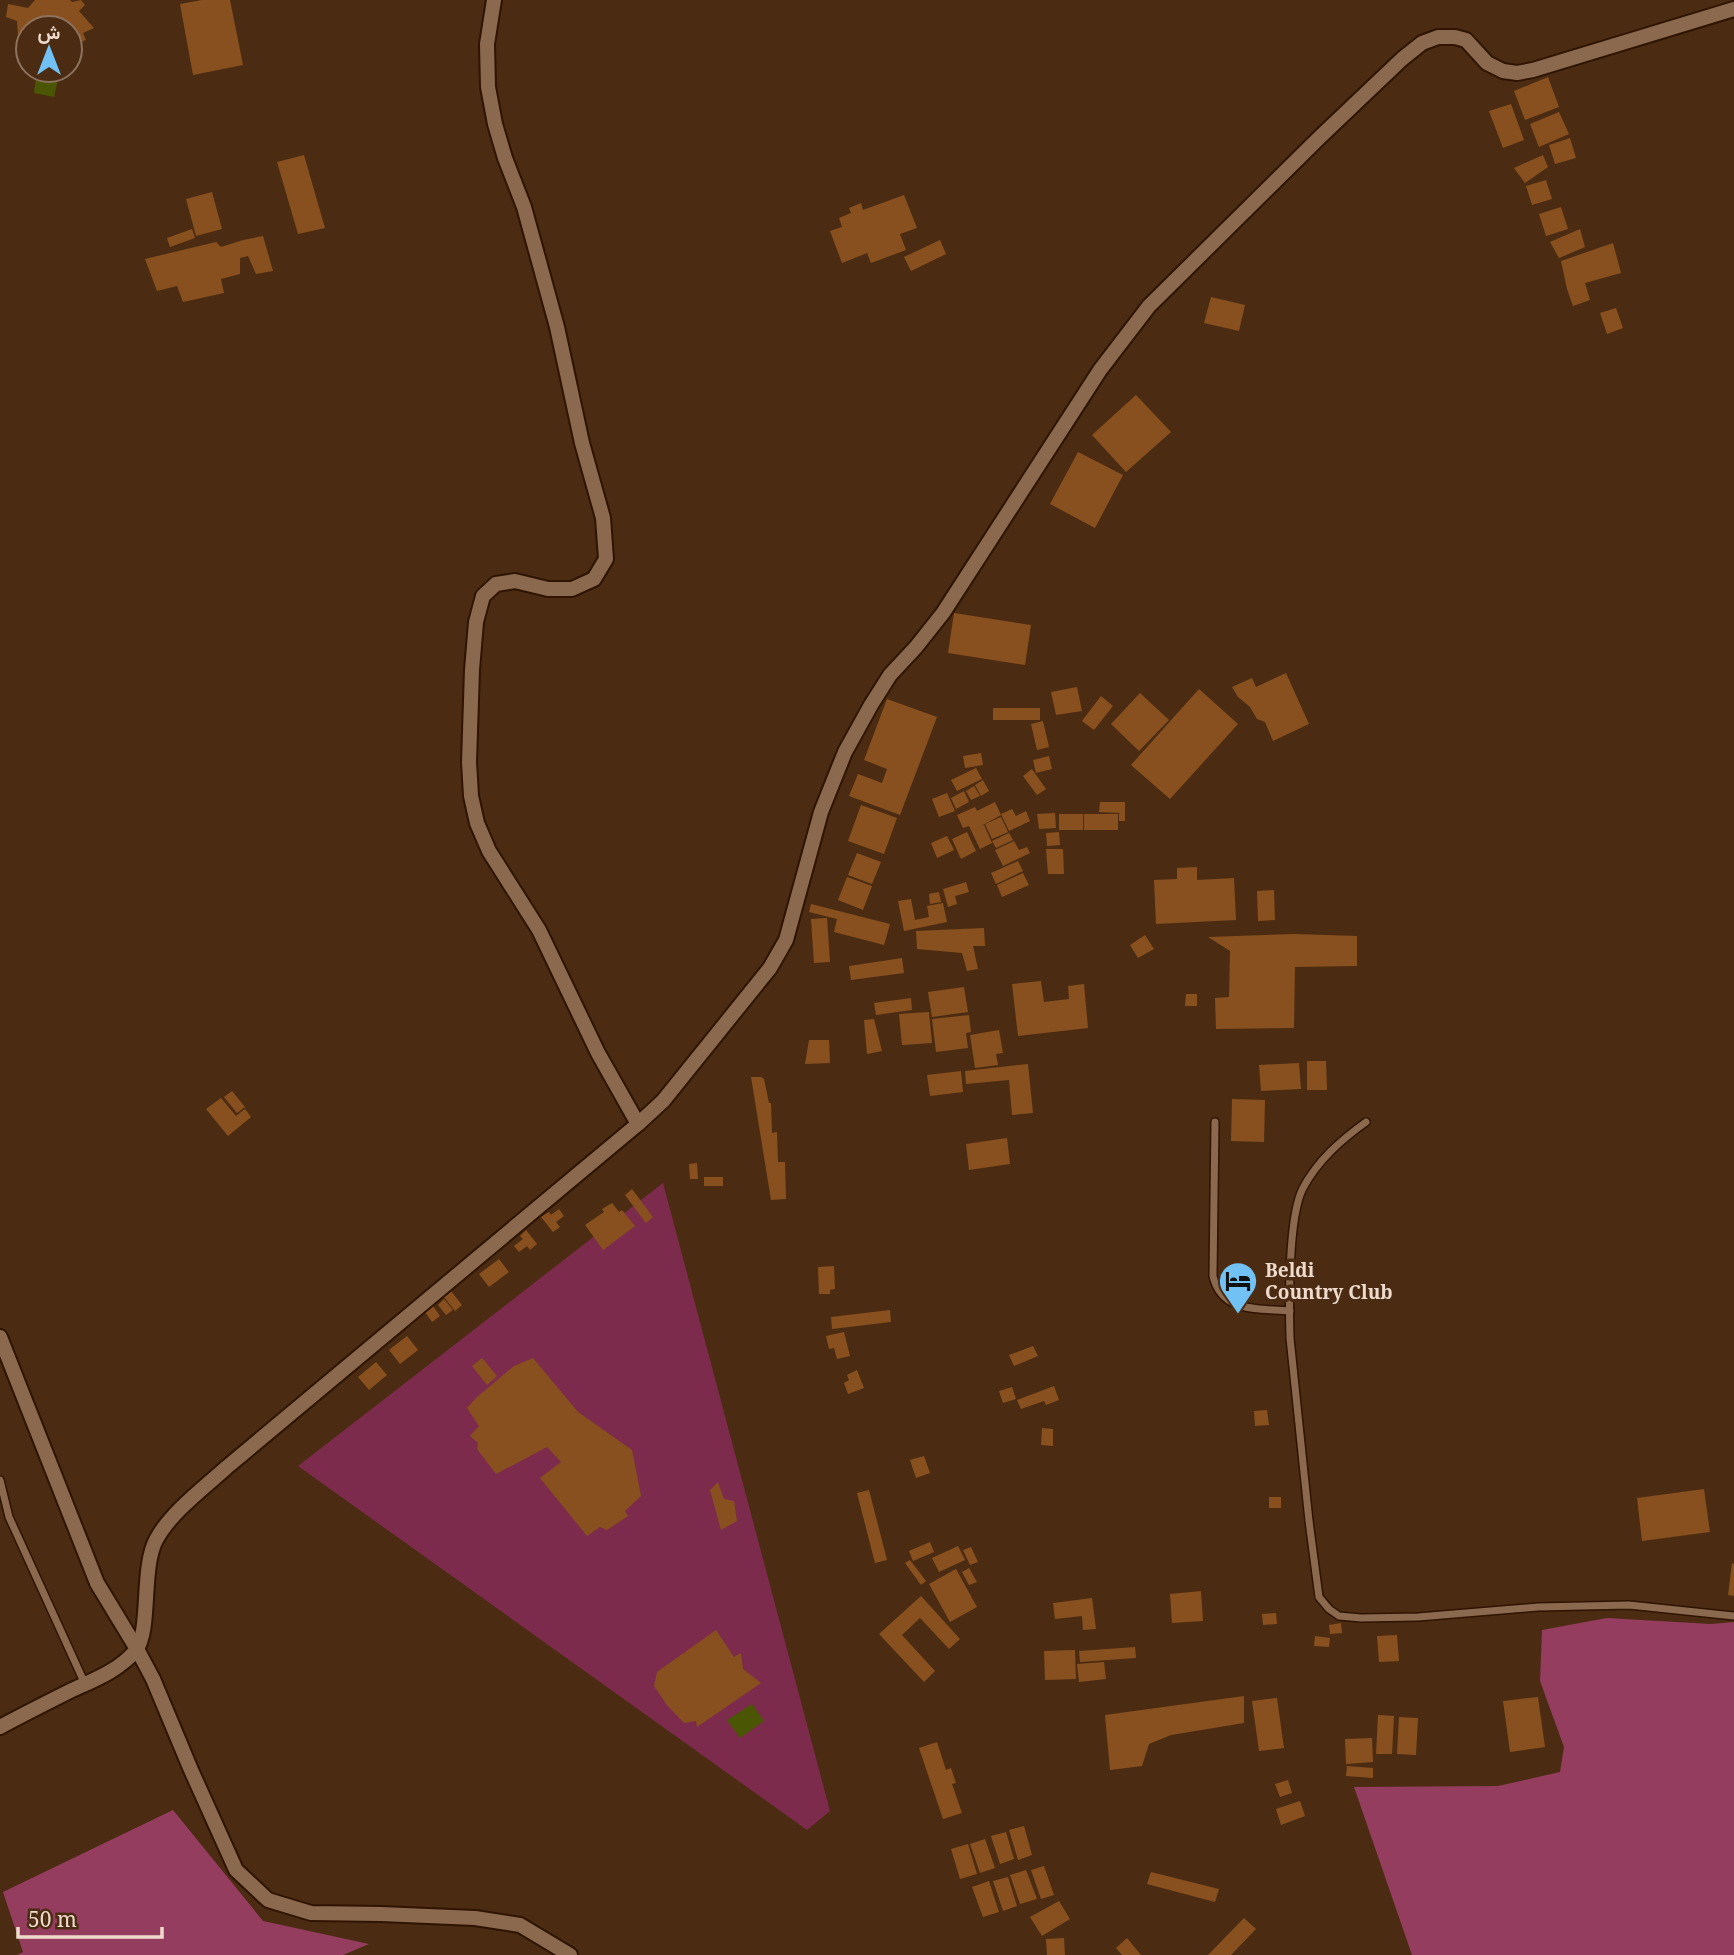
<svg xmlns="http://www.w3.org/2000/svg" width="1734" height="1955" viewBox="0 0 1734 1955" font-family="'Noto Serif',Vazirmatn,serif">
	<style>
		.green { fill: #7d2b4c }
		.forest { fill: #953d5f }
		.water { fill: #4a5603 }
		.building { fill: #88501e }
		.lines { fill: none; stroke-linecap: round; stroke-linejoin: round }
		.lane-casing { stroke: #2f1400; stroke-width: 10 }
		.street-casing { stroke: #2f1400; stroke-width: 18 }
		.lane { stroke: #8b694f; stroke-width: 7 }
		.street { stroke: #8b694f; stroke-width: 14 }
		.labels { text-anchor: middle; stroke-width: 7; stroke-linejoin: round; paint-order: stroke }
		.poi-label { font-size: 19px; font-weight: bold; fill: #efdbcd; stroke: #4b2c13; text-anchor: start }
	</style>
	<rect width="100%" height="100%" fill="#4b2c13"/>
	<polygon class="green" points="663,1183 830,1811 807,1830 298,1466"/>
	<g class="forest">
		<polygon points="1607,1618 1711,1624 1734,1622 1734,1955 1412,1955 1354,1787 1498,1786 1560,1772 1564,1747 1540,1681 1542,1630"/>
		<polygon points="173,1810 263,1921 369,1944 343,1955 17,1955 23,1952 3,1892"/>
	</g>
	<g class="water">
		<polygon points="37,70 60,70 54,97 34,93"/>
		<polygon points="752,1704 764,1721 740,1738 727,1720"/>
	</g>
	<g class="building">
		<polygon points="35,0 70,0 72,2 81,0 85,5 79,11 94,28 83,33 86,40 76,44 70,39 70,28 28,28 28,37 18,35 17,21 6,17 8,4 28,8"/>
		<polygon points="202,0 230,0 243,65 193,75 180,4"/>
		<polygon points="1548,77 1559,107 1525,120 1514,91"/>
		<polygon points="1511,104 1524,140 1503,148 1489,111"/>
		<polygon points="1559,112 1569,134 1539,147 1530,124"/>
		<polygon points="1570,138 1576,158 1555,164 1549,145"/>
		<polygon points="304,155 325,228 298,234 277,162"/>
		<polygon points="1543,155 1548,167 1525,183 1514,168"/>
		<polygon points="1546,180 1552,199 1532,205 1526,186"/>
		<polygon points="212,192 222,229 196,236 186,199"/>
		<polygon points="904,195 917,228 900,234 906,250 871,263 867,253 842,263 830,231 842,227 839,218 851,213 849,208 861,203 863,210"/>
		<polygon points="1561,207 1568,229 1546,236 1539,214"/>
		<polygon points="192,229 195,238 170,247 167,238"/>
		<polygon points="1580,229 1585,247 1559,258 1550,242"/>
		<polygon points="263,236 273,271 256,274 248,256 240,258 240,274 221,279 224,293 183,302 177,286 157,291 145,259 216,242 221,247 243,240"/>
		<polygon points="940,240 946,254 911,271 904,257"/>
		<polygon points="1613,243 1621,273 1585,283 1590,300 1573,306 1567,289 1561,261"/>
		<polygon points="1211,297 1245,305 1239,331 1204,323"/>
		<polygon points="1616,308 1623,328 1607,334 1600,313"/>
		<polygon points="1136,395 1171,432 1126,472 1092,435"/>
		<polygon points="1078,452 1123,475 1095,528 1050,504"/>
		<polygon points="954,613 1031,625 1025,665 948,653"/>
		<polygon points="1286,673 1309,724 1273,741 1265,722 1257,719 1250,707 1238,697 1232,687 1252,678 1256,687"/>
		<polygon points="1077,687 1082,711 1056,715 1051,692"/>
		<polygon points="1199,689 1238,724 1170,799 1131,765"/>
		<polygon points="1140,693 1169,720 1139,751 1111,724"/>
		<polygon points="1101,696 1113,706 1094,730 1082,721"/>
		<polygon points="887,699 937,717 900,815 849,796 858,774 882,783 887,769 864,760"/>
		<rect x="993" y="708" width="47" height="12"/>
		<polygon points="1043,721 1049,747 1037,750 1031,724"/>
		<polygon points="981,753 983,765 965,768 963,756"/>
		<polygon points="1049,756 1052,769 1036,773 1033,760"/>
		<polygon points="976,768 982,779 957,791 951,780"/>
		<polygon points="1032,769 1046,789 1037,795 1023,776"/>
		<polygon points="983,780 989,791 981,796 975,785"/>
		<polygon points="974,786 980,796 971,800 966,791"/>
		<polygon points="964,791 969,802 956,809 951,798"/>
		<polygon points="947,793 955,811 939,817 932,799"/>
		<polygon points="995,802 1001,815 981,826 984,825 992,843 980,849 969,826 963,828 957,815 975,807 977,811"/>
		<polygon points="1100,802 1125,802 1125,821 1119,821 1119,814 1120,813 1099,812"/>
		<polygon points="861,805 897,818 884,854 848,841"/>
		<polygon points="1012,809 1016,816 1026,811 1030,821 1009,831 1001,814"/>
		<polygon points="1055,813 1056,828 1039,829 1037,814"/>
		<rect x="1059" y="814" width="24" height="16"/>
		<rect x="1084" y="814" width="34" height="16"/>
		<polygon points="1001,817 1008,832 992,839 985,824"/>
		<polygon points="967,832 976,851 961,859 952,839"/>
		<polygon points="1059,832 1060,845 1047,846 1046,833"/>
		<polygon points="1009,833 1013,840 996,848 992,841"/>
		<polygon points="947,836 954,850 937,858 931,843"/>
		<polygon points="1014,841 1019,850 1027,847 1030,853 1003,866 995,850"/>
		<polygon points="1046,849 1063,849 1064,874 1048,874"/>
		<polygon points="857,853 881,862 872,884 848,875"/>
		<polygon points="1018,861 1023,871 996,884 991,873"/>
		<polygon points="1197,867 1197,880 1234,878 1236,920 1156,924 1154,880 1177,879 1177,868"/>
		<polygon points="1023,873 1029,885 1002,897 997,885"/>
		<polygon points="847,877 872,886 863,910 838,900"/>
		<polygon points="966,882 969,892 955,896 957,904 948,907 943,889"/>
		<polygon points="1274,890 1275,920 1258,921 1257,891"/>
		<polygon points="939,892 941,902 930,904 929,894"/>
		<polygon points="911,899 915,920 929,917 927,906 943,903 947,922 904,931 898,901"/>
		<polygon points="811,904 890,924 884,945 834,932 837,919 809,912"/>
		<polygon points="827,918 830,962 814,963 811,919"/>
		<polygon points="984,928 985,946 973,946 978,969 967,971 962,953 917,949 916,931"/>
		<polygon points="1295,934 1357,936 1357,966 1295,967 1294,1028 1216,1029 1215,998 1229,997 1230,951 1208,937"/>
		<polygon points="1145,935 1154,949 1138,958 1130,945"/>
		<polygon points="902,958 904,973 851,980 849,966"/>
		<polygon points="1041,981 1044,1002 1069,999 1068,986 1084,984 1088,1028 1018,1036 1012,984"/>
		<polygon points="964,987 968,1012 932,1017 928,992"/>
		<polygon points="1186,994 1197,994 1197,1006 1185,1006"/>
		<polygon points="911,998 912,1010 876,1015 874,1003"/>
		<polygon points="929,1012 932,1043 902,1045 899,1014"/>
		<polygon points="969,1015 971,1032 966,1033 968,1048 936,1052 932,1019"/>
		<polygon points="874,1019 882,1051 867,1054 864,1020"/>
		<polygon points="999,1030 1003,1053 996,1054 998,1065 975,1068 970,1035"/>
		<polygon points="809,1040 829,1040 830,1063 805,1064"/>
		<polygon points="1307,1061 1326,1061 1327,1090 1307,1090"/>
		<polygon points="1299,1063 1301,1089 1261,1091 1259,1065"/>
		<polygon points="1028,1064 1033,1113 1012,1115 1009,1080 966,1084 965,1071"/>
		<polygon points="961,1071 963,1092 930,1096 927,1075"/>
		<polygon points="751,1077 761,1077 764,1079 769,1103 771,1103 772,1133 777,1132 778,1162 785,1162 786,1199 771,1200"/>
		<polygon points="232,1091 245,1107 237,1113 224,1097"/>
		<polygon points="221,1098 236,1116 245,1109 251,1117 228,1136 206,1109"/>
		<polygon points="1232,1099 1265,1100 1264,1142 1231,1141"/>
		<polygon points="1007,1138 1010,1164 969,1170 966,1144"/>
		<polygon points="697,1163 698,1179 690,1179 689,1164"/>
		<rect x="704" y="1177" width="19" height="9"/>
		<polygon points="632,1189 653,1217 646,1223 625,1195"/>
		<polygon points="612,1203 619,1212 622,1210 635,1226 603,1250 585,1225 604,1212 602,1209"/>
		<polygon points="559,1209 564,1216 556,1222 560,1227 553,1232 541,1217 549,1212 551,1215"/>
		<polygon points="526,1230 537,1244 530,1250 527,1246 519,1252 514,1246 523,1239 520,1236"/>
		<polygon points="499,1259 509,1272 489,1287 479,1274"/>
		<polygon points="834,1266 835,1289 830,1290 830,1294 819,1294 818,1267"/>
		<polygon points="451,1291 462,1305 455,1311 444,1297"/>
		<polygon points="444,1299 453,1310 446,1315 438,1305"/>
		<polygon points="433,1306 440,1316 432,1322 425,1312"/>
		<polygon points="890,1310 891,1322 832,1329 831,1317"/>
		<polygon points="844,1332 850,1356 837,1359 834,1348 829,1349 826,1336"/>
		<polygon points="407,1336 418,1350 400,1364 389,1350"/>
		<polygon points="1033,1346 1038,1356 1014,1366 1009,1355"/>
		<polygon points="482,1358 497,1376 487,1385 472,1366"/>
		<polygon points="533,1358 578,1412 632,1450 641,1496 625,1511 628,1516 607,1530 600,1527 587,1536 540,1478 561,1462 547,1447 496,1474 477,1449 478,1443 470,1436 479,1426 467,1408 477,1397 514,1366"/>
		<polygon points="376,1362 387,1375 369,1390 358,1377"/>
		<polygon points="857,1370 864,1388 848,1394 844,1383 849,1380 847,1375"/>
		<polygon points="1054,1386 1059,1400 1046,1405 1044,1401 1021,1409 1017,1400"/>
		<polygon points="1012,1387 1016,1399 1003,1403 999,1391"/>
		<polygon points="1267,1410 1269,1425 1255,1426 1254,1411"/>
		<polygon points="1042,1428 1053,1429 1053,1446 1041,1445"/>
		<polygon points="924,1456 930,1473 916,1478 910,1460"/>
		<polygon points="718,1482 724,1499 734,1501 737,1521 721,1530 710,1490"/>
		<polygon points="1704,1489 1710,1532 1642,1541 1637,1498"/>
		<polygon points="869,1490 887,1560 875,1563 857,1493"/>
		<rect x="1269" y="1497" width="12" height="11"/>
		<polygon points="930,1542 934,1552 913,1561 909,1551"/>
		<polygon points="958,1546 965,1560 939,1572 932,1558"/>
		<polygon points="971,1547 978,1562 970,1565 963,1550"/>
		<polygon points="910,1560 926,1581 921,1585 905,1563"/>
		<polygon points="1732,1563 1734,1564 1734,1596 1728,1595"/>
		<polygon points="969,1568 977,1582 969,1585 962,1572"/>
		<polygon points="956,1569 977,1607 950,1622 929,1584"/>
		<polygon points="1201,1591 1203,1621 1172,1623 1170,1594"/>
		<polygon points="921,1596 960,1639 949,1649 920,1618 902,1635 935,1671 924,1682 879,1634"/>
		<polygon points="1092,1598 1096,1629 1083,1630 1082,1616 1055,1619 1053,1603"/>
		<polygon points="1276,1613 1277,1624 1263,1625 1262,1614"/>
		<polygon points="1341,1623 1342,1633 1330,1634 1329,1625"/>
		<polygon points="716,1630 734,1657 741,1653 743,1669 761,1683 697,1727 696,1721 684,1723 667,1705 654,1686 657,1672"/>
		<polygon points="1397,1635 1399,1661 1379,1662 1377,1636"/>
		<polygon points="1315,1636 1330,1638 1329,1647 1314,1646"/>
		<polygon points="1135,1647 1136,1658 1080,1662 1079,1651"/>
		<polygon points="1075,1650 1076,1679 1045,1680 1044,1651"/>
		<polygon points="1104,1662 1106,1679 1079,1682 1077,1664"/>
		<polygon points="1244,1696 1244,1723 1171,1735 1149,1744 1142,1766 1110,1770 1105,1715"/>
		<polygon points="1538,1697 1545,1747 1510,1752 1503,1701"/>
		<polygon points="1277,1698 1284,1748 1259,1751 1252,1701"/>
		<polygon points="1378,1715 1394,1716 1392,1754 1376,1754"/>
		<polygon points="1399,1717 1418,1718 1416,1755 1397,1754"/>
		<polygon points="1372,1738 1373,1762 1346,1764 1345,1739"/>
		<polygon points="937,1742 946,1770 951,1768 956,1783 952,1784 962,1813 943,1819 919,1748"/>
		<polygon points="1347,1766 1373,1768 1373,1778 1346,1776"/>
		<polygon points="1288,1780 1292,1793 1280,1797 1275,1784"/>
		<polygon points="1300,1801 1305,1816 1281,1825 1276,1809"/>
		<polygon points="1024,1826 1032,1855 1018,1860 1009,1830"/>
		<polygon points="1006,1832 1014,1859 1000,1864 991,1836"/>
		<polygon points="985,1839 995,1868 980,1873 970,1844"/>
		<polygon points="968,1844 977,1874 960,1879 951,1849"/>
		<polygon points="1044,1866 1054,1895 1041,1899 1031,1870"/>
		<polygon points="1026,1870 1037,1899 1020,1904 1010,1875"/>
		<polygon points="1151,1872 1219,1889 1215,1902 1147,1884"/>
		<polygon points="1008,1877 1017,1906 1003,1911 993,1881"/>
		<polygon points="989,1881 999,1912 983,1917 972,1887"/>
		<polygon points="1059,1901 1070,1919 1042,1936 1030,1917"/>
		<polygon points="1244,1918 1256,1929 1231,1955 1208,1955"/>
		<polygon points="1064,1938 1065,1955 1047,1955 1046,1939"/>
		<polygon points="1127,1938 1141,1955 1122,1955 1116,1948"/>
	</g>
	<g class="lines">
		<g class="lane-casing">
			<g id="lane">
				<path d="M 1215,1122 L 1213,1276 C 1222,1314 1259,1308 1290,1311"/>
				<path d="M 1366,1122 C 1341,1140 1318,1160 1303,1188 C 1288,1217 1289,1303 1290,1338 L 1309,1521 L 1319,1597 L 1329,1609 L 1339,1616 L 1361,1618 L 1418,1617 L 1538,1607 L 1629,1605 L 1734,1616"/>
				<polyline points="0,1480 9,1517 85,1684"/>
			</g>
		</g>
		<g class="street-casing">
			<g id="street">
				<polyline points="494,0 487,44 488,87 495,124 505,158 524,207 557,327 582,443 603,518 606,559 594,579 572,589 548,589 515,581 496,584 483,596 476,622 472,670 469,762 471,796 477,823 489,851 539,930 598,1053 638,1124"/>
				<polyline points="0,1337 97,1583 137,1649 153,1679 191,1770 236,1870 268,1900 311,1913 381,1914 475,1918 520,1925 570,1955"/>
				<path d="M 0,1727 C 24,1714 48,1702 72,1690 C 94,1680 120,1670 136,1650 C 151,1631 141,1568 156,1540 C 170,1513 205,1487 227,1467 L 638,1124 L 663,1101 L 770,968 L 786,940 L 821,812 L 845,752 L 871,705 L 890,675 L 916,647 L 943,613 L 1100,370 L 1149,306 L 1320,137 L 1402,59 L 1422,43 L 1438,37 L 1455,37 L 1466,40 L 1487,63 L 1503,71 L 1517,73 L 1533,70 L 1734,9"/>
			</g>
		</g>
		<use href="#lane" class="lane"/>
		<use href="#street" class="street"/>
	</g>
	<defs>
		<g id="hotel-pin" transform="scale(2.0125)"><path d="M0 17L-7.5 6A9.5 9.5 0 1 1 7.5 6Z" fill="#71c1f5" stroke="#4b2c13"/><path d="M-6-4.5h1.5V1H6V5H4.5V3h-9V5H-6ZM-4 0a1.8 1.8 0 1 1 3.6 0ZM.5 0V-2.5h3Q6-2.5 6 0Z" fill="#111"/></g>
	</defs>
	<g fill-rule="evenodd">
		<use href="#hotel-pin" x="1238" y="1281"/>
	</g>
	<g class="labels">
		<g class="poi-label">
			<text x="1265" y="1277">Beldi<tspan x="1265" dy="22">Country Club</tspan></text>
		</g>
	</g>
	<g transform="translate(49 49)"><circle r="33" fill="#4b2c13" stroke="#8d725d" stroke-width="2"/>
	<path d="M0-5L12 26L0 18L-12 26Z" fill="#71c1f5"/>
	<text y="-10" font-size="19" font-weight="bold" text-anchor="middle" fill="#efdbcd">ش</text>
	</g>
	<path d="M18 1927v10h144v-10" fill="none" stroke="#efdbcd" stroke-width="3.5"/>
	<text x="28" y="1927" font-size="21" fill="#efdbcd" stroke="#4b2c13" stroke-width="5" paint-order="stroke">50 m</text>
</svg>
